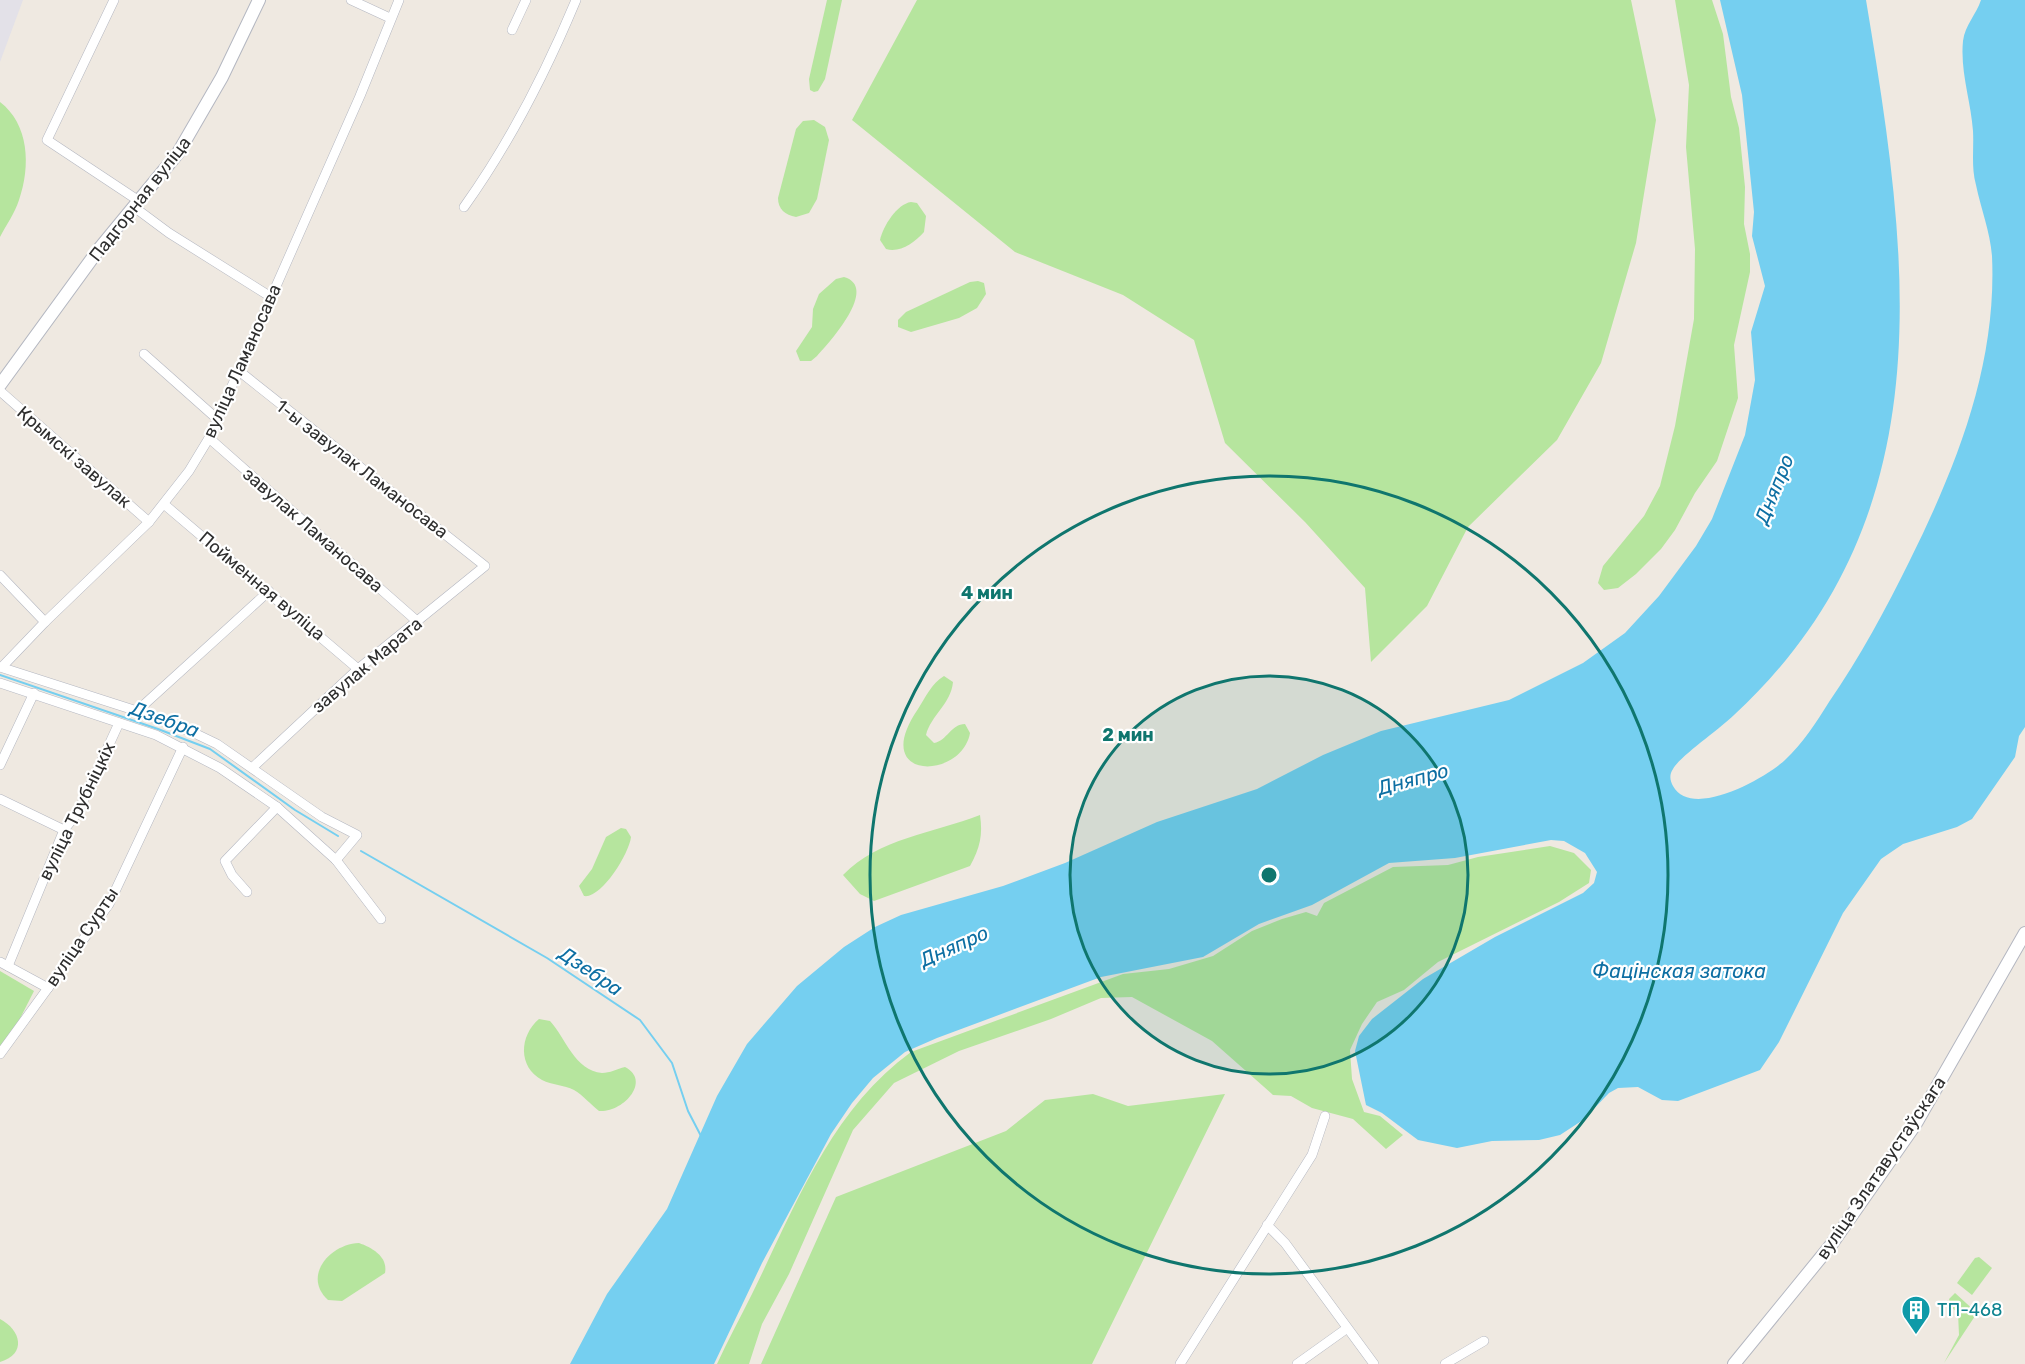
<svg xmlns="http://www.w3.org/2000/svg" width="2025" height="1364" viewBox="0 0 2025 1364" font-family="Rubik,sans-serif">
	<style>
		.industrial { fill: #e3e1e8 }
		.green { fill: #b6e59e }
		.water { fill: #75cff0 }
		.lines { fill: none; stroke-linecap: round; stroke-linejoin: round }
		.stream { stroke: #75cff0; stroke-width: 2 }
		.street-casing { stroke: #b4b7c1; stroke-width: 10 }
		.secondary-casing { stroke: #b4b7c1; stroke-width: 14 }
		.street { stroke: #fff; stroke-width: 9 }
		.secondary { stroke: #fff; stroke-width: 12 }
		.ring { fill: none; stroke: #0f766e; stroke-width: 3 }
		.labels { text-anchor: middle; stroke-width: 4.5; stroke-linejoin: round; paint-order: stroke }
		.street-label { font-size: 18px; fill: #2e2e2e; stroke: #fff }
		.culture-label { font-size: 18px; fill: #0d838f; stroke: #fff; text-anchor: start }
		.water-label { font-size: 20px; font-style: italic; fill: #0d6fa3; stroke: #fff }
		.centre { fill: #0f766e; stroke: #fff; stroke-width: 3 }
		.ring-label { font-size: 18px; text-anchor: middle; font-weight: bold; fill: #0f766e; stroke: #fff; stroke-width: 4.5; stroke-linejoin: round; paint-order: stroke }
	</style>
	<rect width="100%" height="100%" fill="#efe9e1"/>
	<polygon class="industrial" points="0,0 23,0 0,62"/>
	<g class="green">
		<polygon points="827,0 842,0 825,79 818,91 814,92 810,90 809,79"/>
		<polygon points="917,0 1631,0 1656,120 1636,243 1601,363 1557,440 1468,527 1427,606 1371,662 1365,588 1305,522 1225,443 1194,340 1123,295 1015,252 852,120"/>
		<polygon points="1675,0 1712,0 1723,34 1731,97 1739,128 1745,187 1744,224 1750,254 1750,272 1734,345 1738,398 1717,461 1695,493 1675,530 1661,549 1636,574 1618,588 1604,590 1598,583 1603,566 1644,516 1660,486 1675,426 1694,319 1695,249 1686,147 1689,85"/>
		<path d="M 0,102 C 29,124 31,166 19,200 C 15,213 6,225 0,237 Z"/>
		<path d="M 814,120 L 825,127 L 829,140 L 817,199 L 809,213 L 796,217 C 785,215 778,209 778,198 L 796,129 L 803,121 Z"/>
		<path d="M 911,202 L 917,203 L 926,216 L 924,232 C 914,243 900,253 886,249 L 880,240 C 883,226 897,204 911,202 Z"/>
		<path d="M 844,277 C 879,287 831,341 817,356 L 811,361 L 800,361 L 796,351 L 812,327 L 813,309 L 819,294 L 836,279 Z"/>
		<polygon points="978,281 984,283 986,294 977,308 959,318 911,332 898,327 898,320 906,312 970,282"/>
		<path d="M 944,676 L 953,682 C 951,704 931,715 926,735 L 934,743 C 947,741 951,724 965,724 L 970,733 C 962,780 868,782 918,709 C 925,698 932,683 944,676 Z"/>
		<path d="M 980,815 C 983,835 980,848 970,866 L 874,901 L 860,894 L 843,875 C 879,838 934,833 980,815 Z"/>
		<path d="M 621,828 L 626,829 L 631,837 C 629,854 601,899 584,896 L 579,886 L 592,869 L 606,837 Z"/>
		<path d="M 1550,846 L 1574,853 L 1591,870 L 1589,883 L 1559,902 L 1438,962 L 1404,990 L 1377,1002 L 1362,1024 L 1350,1050 L 1352,1079 L 1364,1112 L 1380,1116 L 1403,1135 L 1386,1149 L 1353,1119 L 1312,1108 L 1291,1096 L 1273,1095 L 1212,1041 L 1132,997 L 1101,998 L 1051,1019 L 959,1051 L 894,1083 L 853,1130 L 789,1274 L 762,1324 L 749,1364 L 717,1364 C 728,1340 740,1318 752,1294 C 795,1207 830,1111 911,1052 L 1123,974 L 1169,969 L 1213,956 L 1252,931 L 1282,919 L 1306,912 L 1317,916 L 1324,903 L 1393,867 L 1448,865 L 1478,857 Z"/>
		<polygon points="0,971 34,991 0,1058"/>
		<path d="M 539,1019 L 550,1021 C 565,1037 575,1071 602,1073 C 610,1073 617,1069 625,1067 C 652,1081 623,1113 599,1111 C 590,1104 584,1096 574,1090 C 564,1085 552,1085 542,1080 C 518,1067 519,1036 539,1019 Z"/>
		<polygon points="1093,1094 1128,1106 1225,1094 1092,1364 761,1364 836,1197 1006,1131 1045,1100"/>
		<path d="M 359,1243 C 373,1248 388,1257 385,1273 L 342,1301 L 328,1300 C 302,1276 330,1244 359,1243 Z"/>
		<polygon points="1979,1257 1992,1268 1972,1295 1957,1283 1975,1258"/>
		<polygon points="1955,1293 1977,1313 1944,1363 1959,1335 1958,1313 1951,1307 1949,1299"/>
		<path d="M 0,1319 C 21,1330 27,1354 0,1362 Z"/>
	</g>
	<path class="water" d="M 1720,0 L 1866,0 C 1909,258 1948,517 1734,715 C 1721,728 1679,757 1673,769 C 1669,775 1670,780 1673,786 C 1692,820 1766,778 1785,760 C 1803,743 1816,723 1829,702 C 1860,657 1886,609 1910,560 C 1957,465 1997,365 1992,256 C 1990,231 1981,209 1976,185 C 1971,167 1974,149 1973,131 C 1971,101 1960,72 1963,41 C 1965,25 1976,15 1981,0 L 2025,0 L 2025,727 L 2019,736 L 2015,757 L 1972,819 L 1957,827 L 1903,844 L 1881,859 L 1843,913 L 1779,1042 L 1760,1070 L 1678,1101 L 1662,1100 L 1638,1087 L 1618,1088 L 1609,1093 L 1583,1120 L 1560,1135 L 1539,1140 L 1492,1141 L 1457,1148 L 1418,1140 L 1382,1113 L 1366,1105 L 1355,1051 L 1359,1036 L 1372,1019 L 1423,979 L 1495,937 L 1583,893 L 1594,883 L 1597,872 L 1585,853 L 1564,841 L 1551,840 L 1455,858 L 1389,863 L 1312,905 L 1259,924 L 1203,957 L 1101,977 L 937,1038 L 905,1052 L 873,1078 L 852,1103 L 831,1134 L 762,1263 L 714,1364 L 570,1364 L 607,1294 L 667,1209 L 717,1096 L 747,1044 L 797,986 L 844,947 L 875,927 L 901,915 L 1003,886 L 1065,863 L 1157,822 L 1257,789 L 1323,755 L 1381,731 L 1509,700 L 1583,663 L 1625,633 L 1659,596 L 1696,546 L 1712,519 L 1745,435 L 1755,380 L 1751,332 L 1765,286 L 1752,236 L 1754,212 L 1742,95 Z"/>
	<g class="lines">
		<g class="stream">
			<polyline points="0,675 158,729 210,749 295,810 338,836"/>
			<polyline points="361,851 547,958 640,1020 672,1063 688,1111 701,1136"/>
		</g>
		<g class="street-casing">
			<g id="street">
				<polyline points="114,0 47,140 139,201"/>
				<polyline points="351,0 390,18"/>
				<polyline points="512,30 526,0"/>
				<polyline points="134,207 169,233 271,297"/>
				<path d="M 464,207 C 509,144 546,72 576,0"/>
				<polyline points="144,354 216,418"/>
				<polyline points="239,371 485,566 358,669 252,768"/>
				<polyline points="0,391 149,522"/>
				<polyline points="209,438 418,622"/>
				<polyline points="165,505 358,669"/>
				<polyline points="0,575 45,622"/>
				<polyline points="0,667 137,711 192,732 217,744 322,817 357,835 336,860"/>
				<polyline points="2,667 45,622 149,522 189,471 209,438 360,96 399,0"/>
				<polyline points="0,683 156,735 220,768 277,807 336,860 381,919"/>
				<polyline points="137,711 269,591"/>
				<polyline points="0,765 34,693"/>
				<polyline points="0,799 64,830"/>
				<polyline points="247,892 232,875 225,861 277,807"/>
				<polyline points="0,962 48,988"/>
				<polyline points="8,966 64,830 78,812 119,723"/>
				<polyline points="0,1054 109,904 183,747"/>
				<polyline points="1267,1225 1285,1243 1374,1364"/>
				<polyline points="1180,1364 1312,1155 1325,1116"/>
				<polyline points="1297,1364 1346,1329"/>
				<polyline points="1445,1364 1484,1341"/>
			</g>
		</g>
		<g class="secondary-casing">
			<g id="secondary">
				<polyline points="0,385 99,249 178,153 222,77 259,0"/>
				<polyline points="1734,1364 1831,1245 1915,1125 2025,933"/>
			</g>
		</g>
		<use href="#street" class="street"/>
		<use href="#secondary" class="secondary"/>
	</g>
	<circle cx="1269" cy="875" r="199" fill="#0f766e" fill-opacity=".12"/>
	<g class="ring">
		<circle cx="1269" cy="875" r="199"/>
		<circle cx="1269" cy="875" r="399"/>
	</g>
	<defs>
		<g id="building-pin" transform="scale(1.5)"><path d="M0 17L-7.5 6A9.5 9.5 0 1 1 7.5 6Z" fill="#0f9aa8" stroke="#fff"/><path d="M-4-6H4V6H1V3H-1V6H-4ZM-2.5-4.3h1.7v1.8h-1.7ZM.8-4.3h1.7v1.8H.8ZM-2.5-1h1.7V.8h-1.7ZM.8-1h1.7V.8H.8Z" fill="#fff"/></g>
	</defs>
	<g fill-rule="evenodd">
		<use href="#building-pin" x="1916" y="1310"/>
	</g>
	<g class="labels">
		<g class="street-label">
			<text transform="translate(140 199) rotate(-52)" y="6">Падгорная вуліца</text>
			<text transform="translate(242 361) rotate(-66)" y="6">вуліца Ламаносава</text>
			<text transform="translate(74 457) rotate(41)" y="6">Крымскі завулак</text>
			<text transform="translate(362 469) rotate(38)" y="6">1-ы завулак Ламаносава</text>
			<text transform="translate(313 530) rotate(41)" y="6">завулак Ламаносава</text>
			<text transform="translate(262 586) rotate(40)" y="6">Пойменная вуліца</text>
			<text transform="translate(367 665) rotate(-40)" y="6">завулак Марата</text>
			<text transform="translate(77 811) rotate(-64)" y="6">вуліца Трубніцкіх</text>
			<text transform="translate(82 937) rotate(-56)" y="6">вуліца Сурты</text>
			<text transform="translate(1881 1168) rotate(-56)" y="6">вуліца Златавустаўскага</text>
		</g>
		<g class="culture-label">
			<text x="1937" y="1316">ТП-468</text>
		</g>
		<g class="water-label">
			<text transform="translate(1774 489) rotate(-68)" y="7">Дняпро</text>
			<text transform="translate(165 719) rotate(20)" y="7">Дзебра</text>
			<text transform="translate(1413 779) rotate(-15)" y="7">Дняпро</text>
			<text transform="translate(954 946) rotate(-24)" y="7">Дняпро</text>
			<text transform="translate(591 971) rotate(34)" y="7">Дзебра</text>
			<text x="1679" y="978">Фацінская затока</text>
		</g>
	</g>
	<circle cx="1269" cy="875" r="9" class="centre"/>
	<g class="ring-label">
		<text x="987" y="599">4 мин</text>
		<text x="1128" y="741">2 мин</text>
	</g>
</svg>
